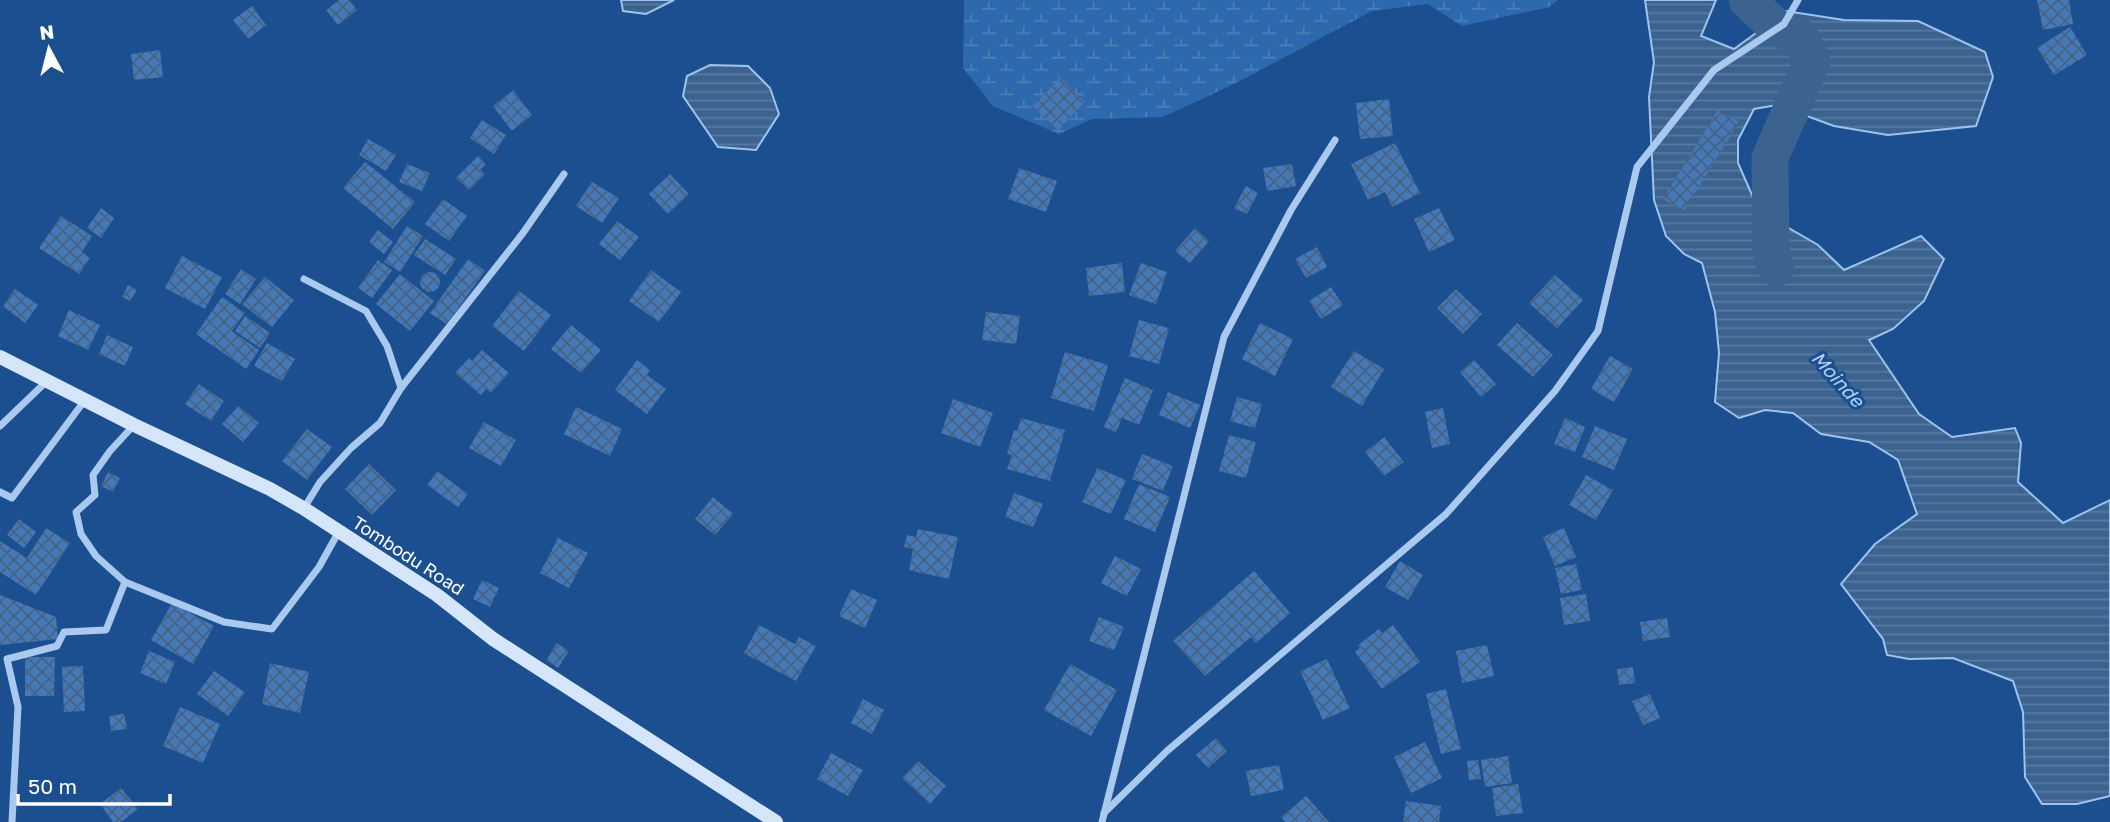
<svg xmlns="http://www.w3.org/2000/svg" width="2110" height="822" viewBox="0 0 2110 822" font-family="'Golos Text',sans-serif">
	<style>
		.wetland { fill: url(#wetland-marsh) }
		.water { fill: url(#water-rules); stroke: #9cc4f0; stroke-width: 2 }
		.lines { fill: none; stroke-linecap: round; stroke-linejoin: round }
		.river { stroke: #3c6290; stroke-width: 37 }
		.building { fill: url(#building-cross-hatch) }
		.street { stroke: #a9c9ee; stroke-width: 7 }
		.secondary { stroke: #d6e6fa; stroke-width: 14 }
		.labels { text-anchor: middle; stroke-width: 6; stroke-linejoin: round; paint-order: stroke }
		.street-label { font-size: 18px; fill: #fff; stroke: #1b4f8f }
		.water-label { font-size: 19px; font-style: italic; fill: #b5d3f5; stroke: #1b4f8f }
	</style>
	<defs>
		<pattern id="wetland-marsh" width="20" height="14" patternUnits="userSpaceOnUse" patternTransform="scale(1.75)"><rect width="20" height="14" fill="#2e69ad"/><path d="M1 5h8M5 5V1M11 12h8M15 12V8" fill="none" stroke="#4d80b9"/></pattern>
		<pattern id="water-rules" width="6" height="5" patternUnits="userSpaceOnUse" patternTransform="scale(1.75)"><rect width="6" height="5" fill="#3c6290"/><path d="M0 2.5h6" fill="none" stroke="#597aa1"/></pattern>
		<pattern id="building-cross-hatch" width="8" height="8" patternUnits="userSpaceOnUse" patternTransform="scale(1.75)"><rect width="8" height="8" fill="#4478b7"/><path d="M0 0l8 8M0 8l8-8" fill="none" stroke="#486282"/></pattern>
	</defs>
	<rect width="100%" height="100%" fill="#1b4f8f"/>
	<polygon class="wetland" points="964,0 1558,0 1549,7 1462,26 1428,4 1372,11 1234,84 1163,117 1092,119 1059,134 993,106 963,68"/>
	<g class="water">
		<polygon points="621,0 674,0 646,14 623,11"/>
		<polygon points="1645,0 1716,0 1701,36 1734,49 1786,11 1844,20 1918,21 1985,52 1993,77 1976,126 1888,135 1834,126 1777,105 1754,109 1738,140 1738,163 1759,211 1818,245 1844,270 1921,236 1944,259 1924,301 1893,329 1869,340 1919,414 1952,437 2015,428 2021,443 2018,482 2063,523 2110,500 2110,796 2077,804 2042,804 2025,777 2023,712 2013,681 1953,658 1909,659 1887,655 1883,639 1841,584 1875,544 1917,514 1898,460 1869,442 1821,434 1793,413 1765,410 1739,418 1715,402 1719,353 1715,312 1702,263 1684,254 1666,236 1654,200 1649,97 1654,62"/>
		<polygon points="710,65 748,66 770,88 779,114 756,150 718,147 683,96 687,76"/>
	</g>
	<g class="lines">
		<polyline class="river" points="1747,0 1778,29 1801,38 1812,61 1770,158 1771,251 1776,268"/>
	</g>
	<g class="building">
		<polygon points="339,0 349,0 357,10 338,25 326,10"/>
		<polygon points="2037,0 2069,0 2073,24 2043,30"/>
		<polygon points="252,6 266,25 248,39 233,20"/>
		<polygon points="2070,27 2087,55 2054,75 2037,48"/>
		<polygon points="160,50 163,77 134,80 131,54"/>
		<polygon points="1060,78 1085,102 1058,130 1033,106"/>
		<polygon points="513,90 532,115 512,131 493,106"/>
		<polygon points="1389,99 1393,136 1360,139 1356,103"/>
		<polygon points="1718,110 1739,122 1684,211 1663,199"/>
		<polygon points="482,120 506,135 494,154 470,138"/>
		<polygon points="368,139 396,155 386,171 359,155"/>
		<polygon points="1395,143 1420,193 1392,207 1385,192 1368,200 1351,164"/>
		<polygon points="478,156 486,164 480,170 485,174 469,190 456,178"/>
		<polygon points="365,162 415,202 393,229 343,188"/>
		<polygon points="407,164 430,173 422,191 399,182"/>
		<polygon points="1292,164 1296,186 1267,191 1263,168"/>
		<polygon points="1019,168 1057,181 1046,212 1008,199"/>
		<polygon points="670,174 689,194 668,214 649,194"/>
		<polygon points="592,182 619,198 602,223 576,206"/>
		<polygon points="1246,186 1258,193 1247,214 1234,208"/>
		<polygon points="443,199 467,216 449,241 425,224"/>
		<polygon points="101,208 114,218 101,238 87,228"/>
		<polygon points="1439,208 1455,240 1429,252 1414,219"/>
		<polygon points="61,216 92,236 82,252 90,258 79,274 39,248"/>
		<polygon points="617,221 639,237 620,260 599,244"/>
		<polygon points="407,226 423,236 400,272 384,262"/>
		<polygon points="1195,228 1209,241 1190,263 1175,251"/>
		<polygon points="378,230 393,242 384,254 369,242"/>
		<polygon points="425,239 456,259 445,275 414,255"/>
		<polygon points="1317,247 1327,267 1306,278 1295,259"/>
		<polygon points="182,256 222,277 205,309 165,288"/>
		<polygon points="468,259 485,271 447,324 430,313"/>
		<polygon points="378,260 392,270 372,298 358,288"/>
		<polygon points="1122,263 1125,292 1089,296 1086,268"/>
		<polygon points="1141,263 1167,272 1156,304 1129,295"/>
		<polygon points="241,269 256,279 240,304 225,294"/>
		<polygon points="651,270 681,292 659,322 629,301"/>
		<circle cx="430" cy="282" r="10"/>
		<polygon points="400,274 434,301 410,331 376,304"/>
		<polygon points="1555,275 1583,300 1557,328 1529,303"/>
		<polygon points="265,277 294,300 272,327 242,304"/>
		<polygon points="128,285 137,290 130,301 122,297"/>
		<polygon points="1331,287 1343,305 1321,319 1309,301"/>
		<polygon points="15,289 38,305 25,323 3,306"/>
		<polygon points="1456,289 1482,314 1463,334 1437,308"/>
		<polygon points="519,291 551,315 524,351 492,326"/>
		<polygon points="222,297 245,313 232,331 259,350 246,369 196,334"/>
		<polygon points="69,310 100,325 88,350 58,336"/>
		<polygon points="986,312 1020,316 1016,344 982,340"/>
		<polygon points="245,316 270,333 260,348 235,331"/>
		<polygon points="1139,320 1169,328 1159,364 1129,356"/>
		<polygon points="1260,323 1293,339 1275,376 1242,359"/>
		<polygon points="1517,323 1553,355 1533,377 1497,345"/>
		<polygon points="571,325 601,350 581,373 551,349"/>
		<polygon points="107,335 133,347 125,366 99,354"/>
		<polygon points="267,343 295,359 282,381 254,366"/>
		<polygon points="482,350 509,373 491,393 486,389 481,395 455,373 469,358 472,361"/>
		<polygon points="1354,351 1384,369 1362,406 1331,387"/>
		<polygon points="1065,352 1108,365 1094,411 1051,398"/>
		<polygon points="1610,356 1633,369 1614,402 1591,389"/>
		<polygon points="637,360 650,370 647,375 666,389 647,414 615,390"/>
		<polygon points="1474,360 1496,384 1481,397 1460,372"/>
		<polygon points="1125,378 1153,390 1139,425 1122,418 1116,432 1104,427"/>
		<polygon points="199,384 224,401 211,421 185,404"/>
		<polygon points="1168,392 1200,405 1190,428 1159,415"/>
		<polygon points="1237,397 1262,404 1255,428 1230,421"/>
		<polygon points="953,399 993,413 980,447 941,433"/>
		<polygon points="238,406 259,423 243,442 222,424"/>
		<polygon points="576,407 622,429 610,456 564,434"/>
		<polygon points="1443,408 1450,444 1432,448 1425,412"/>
		<polygon points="1021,418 1065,430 1050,481 1007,469 1012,455 1007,454 1014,430 1017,431"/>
		<polygon points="1565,418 1585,427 1575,452 1554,444"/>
		<polygon points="484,422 516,440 501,466 469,448"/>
		<polygon points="1595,426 1627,439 1614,470 1582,457"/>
		<polygon points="307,429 332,447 307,480 282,461"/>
		<polygon points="1229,435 1256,442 1246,478 1219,471"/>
		<polygon points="1384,437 1404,462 1384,476 1365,452"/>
		<polygon points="1142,454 1173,466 1163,491 1132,479"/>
		<polygon points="369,464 396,490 372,515 345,489"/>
		<polygon points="1097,468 1126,480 1111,514 1082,502"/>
		<polygon points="437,471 468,494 458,507 427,485"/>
		<polygon points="108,472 120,478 113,492 101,486"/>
		<polygon points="1586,475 1613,490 1596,520 1569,505"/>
		<polygon points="1139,484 1170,497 1155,532 1124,519"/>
		<polygon points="1014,493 1043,504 1033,527 1005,517"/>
		<polygon points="713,497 733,514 715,535 695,519"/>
		<polygon points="19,519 36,532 24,548 7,535"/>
		<polygon points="46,528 70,543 36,595 0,572 0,541 27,558"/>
		<polygon points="1564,528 1576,557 1555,566 1543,537"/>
		<polygon points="918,529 958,537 949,579 909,570 913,549 904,547 907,535 916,537"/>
		<polygon points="558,538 588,553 569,588 540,573"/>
		<polygon points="1115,556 1141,569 1127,596 1101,583"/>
		<polygon points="1400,561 1423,575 1408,600 1385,587"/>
		<polygon points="1576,564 1582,590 1561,594 1555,568"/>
		<polygon points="1254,571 1290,613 1256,643 1251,637 1205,676 1173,641"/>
		<polygon points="482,580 499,588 490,607 473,599"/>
		<polygon points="851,589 877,600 865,628 839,616"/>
		<polygon points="1586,594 1590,621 1564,625 1560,598"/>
		<polygon points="0,595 56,617 58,639 0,645"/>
		<polygon points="172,603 214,626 193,664 151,640"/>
		<polygon points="1099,617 1124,627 1114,650 1089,641"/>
		<polygon points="1667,618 1670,637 1643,641 1640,622"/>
		<polygon points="759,625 795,644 799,637 816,646 796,681 744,653"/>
		<polygon points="1393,625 1420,662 1382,689 1355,652 1360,648 1358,645 1379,629 1382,633"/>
		<polygon points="557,643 569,651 558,668 546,660"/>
		<polygon points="1487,645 1494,676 1462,683 1456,651"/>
		<polygon points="149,651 175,662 166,684 140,673"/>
		<polygon points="25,657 55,657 54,696 25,696"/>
		<polygon points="1327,659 1350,708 1323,720 1300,671"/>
		<polygon points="270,663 309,672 300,713 262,704"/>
		<polygon points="1070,664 1117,690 1091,736 1044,710"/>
		<polygon points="83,666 85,711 64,712 62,667"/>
		<polygon points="1633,667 1635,683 1619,685 1617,669"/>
		<polygon points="214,671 245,692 228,716 197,694"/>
		<polygon points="1446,689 1461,749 1441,754 1426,694"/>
		<polygon points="1650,694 1660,718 1643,725 1632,701"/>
		<polygon points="863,699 884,710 872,734 851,723"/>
		<polygon points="180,707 220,724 203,763 163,746"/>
		<polygon points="124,714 127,729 111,731 109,716"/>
		<polygon points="1216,738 1227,751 1208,768 1196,755"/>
		<polygon points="1425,742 1442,778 1411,793 1394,757"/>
		<polygon points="831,753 863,770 848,796 817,779"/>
		<polygon points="1508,756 1512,783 1485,787 1481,760"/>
		<polygon points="1478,760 1481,779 1469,780 1467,761"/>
		<polygon points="918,761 946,786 930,804 902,778"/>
		<polygon points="1279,765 1284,790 1251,796 1246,771"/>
		<polygon points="1518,784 1523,813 1496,816 1492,788"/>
		<polygon points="121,788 138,809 121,822 113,822 100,804"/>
		<polygon points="1306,796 1329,822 1285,822 1281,817"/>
		<polygon points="1406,801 1441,806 1439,822 1403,822"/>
	</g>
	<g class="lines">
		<g class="street">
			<polyline points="304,279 366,311 387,346 401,388"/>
			<polyline points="134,425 110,451 93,475 95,495 76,512 81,534 96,556 125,582 224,622 272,629 319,567 338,533"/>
			<polyline points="0,426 47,381"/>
			<polyline points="0,492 12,498 85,400"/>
			<polyline points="304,508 320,482 351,448 380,423 401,388 523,233 564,174"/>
			<polyline points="1104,813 1167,751 1446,514 1555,391 1598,331 1637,167 1714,70 1784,24 1798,0"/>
			<polyline points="12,822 18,707 7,659 57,646 64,632 106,630 125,582"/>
			<polyline points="1102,822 1224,337 1291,210 1335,140"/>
		</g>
		<polyline class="secondary" points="0,357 134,425 270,489 303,508 437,595 493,639 776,822"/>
	</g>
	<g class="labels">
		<g class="street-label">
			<text transform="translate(408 556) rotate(33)" y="6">Tombodu Road</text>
		</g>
		<g class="water-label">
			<text transform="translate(1838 379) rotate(48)" y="7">Moinde</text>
		</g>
	</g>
	<g transform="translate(49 49) rotate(353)" stroke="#1b4f8f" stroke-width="5" paint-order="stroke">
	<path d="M0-5L12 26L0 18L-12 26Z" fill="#ffffff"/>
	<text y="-10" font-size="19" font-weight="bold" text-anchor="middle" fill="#ffffff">N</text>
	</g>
	<path d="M18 794v10h152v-10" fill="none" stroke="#ffffff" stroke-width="3.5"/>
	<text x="28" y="794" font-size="21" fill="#ffffff" stroke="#1b4f8f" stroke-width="5" paint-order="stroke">50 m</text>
</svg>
